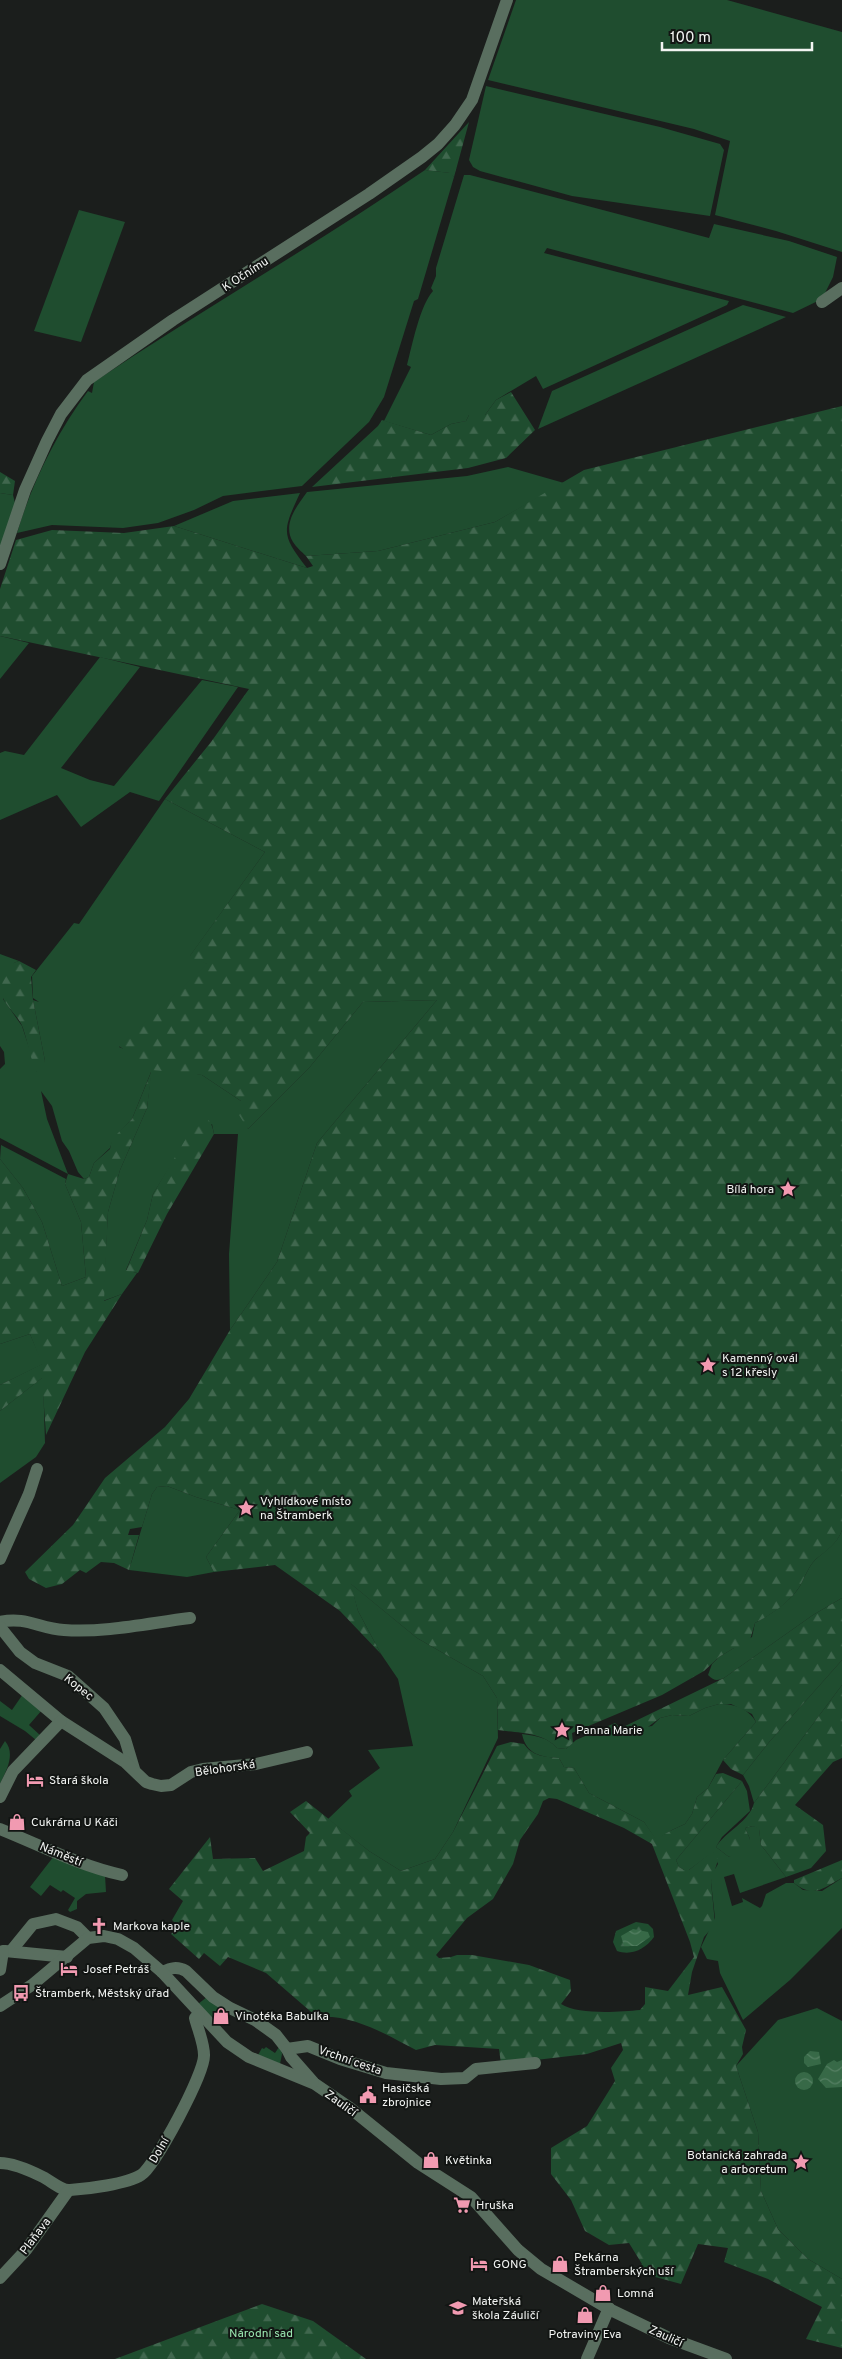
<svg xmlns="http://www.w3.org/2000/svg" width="842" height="2359" viewBox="0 0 842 2359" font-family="Overpass,sans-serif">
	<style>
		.green { fill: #1f4d2f }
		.forest { fill: url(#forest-firs); fill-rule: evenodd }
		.water { fill: url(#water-waves) }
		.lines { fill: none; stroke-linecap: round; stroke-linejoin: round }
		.minor { stroke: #596e5f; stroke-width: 12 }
		.labels { text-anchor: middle; stroke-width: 4; stroke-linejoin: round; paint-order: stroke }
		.street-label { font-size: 12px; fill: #f2f4f2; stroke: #121513 }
		.poi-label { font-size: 12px; fill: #f2f4f2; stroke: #121513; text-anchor: start }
		.park-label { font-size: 12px; fill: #98e4ae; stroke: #121513 }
	</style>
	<defs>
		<pattern id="forest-firs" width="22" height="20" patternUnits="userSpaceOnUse" patternTransform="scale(1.25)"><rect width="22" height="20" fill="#1f4d2f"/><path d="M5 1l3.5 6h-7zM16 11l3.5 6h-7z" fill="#40674e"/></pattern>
		<pattern id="water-waves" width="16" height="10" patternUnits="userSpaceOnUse" patternTransform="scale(1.25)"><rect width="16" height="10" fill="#376947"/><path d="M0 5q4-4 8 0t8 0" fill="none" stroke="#547f62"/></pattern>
	</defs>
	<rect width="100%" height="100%" fill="#1b1e1c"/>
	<g class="green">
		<polygon points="516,0 727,0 842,32 842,252 776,231 715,215 730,141 694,129 488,80"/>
		<polygon points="486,86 660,127 720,144 724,150 710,216 572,196 480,171 473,167 469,160"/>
		<path d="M 425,170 L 451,173 L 454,177 L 418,299 L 414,301 L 384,397 L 369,422 L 302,486 L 223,496 L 194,510 L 158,523 L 123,528 L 52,525 L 17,533 C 32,483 56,434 88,391 L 92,393 L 94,382 C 203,309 317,244 425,170 Z"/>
		<path d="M 464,175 L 470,175 L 709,238 L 714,224 L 789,241 L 837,257 L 833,277 L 822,299 L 793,313 L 547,248 L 544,253 L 729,301 L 727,305 L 543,389 L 536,376 L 496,400 L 485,415 L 469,415 L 466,421 L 451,424 L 431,435 L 384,421 L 411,367 L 407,365 C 412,346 420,305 433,291 L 431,288 L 436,276 L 436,268 Z"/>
		<polygon points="79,210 125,222 81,342 34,331"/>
		<polygon points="743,305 786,317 538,429 552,391"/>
		<path d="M 508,467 L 564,483 L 495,522 L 378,551 L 306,556 C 302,552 296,547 293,542 C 282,524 297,506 307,492 L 467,476 Z"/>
		<polygon points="0,493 13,495 16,507 0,552"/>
		<path d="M 300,493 C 282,532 281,534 307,568 L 174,526 L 233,501 Z"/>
		<polygon points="0,636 29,643 0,679"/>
		<polygon points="100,657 140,667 61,768 90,780 114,786 202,680 238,687 159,801 130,792 81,827 57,795 0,820 0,753 5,751 24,755"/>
		<polygon points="165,799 265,852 190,956 208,964 119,1047 180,1071 202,1075 241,1101 248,1129 309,1068 363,1002 437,1000 317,1143 277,1262 230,1330 229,1254 238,1134 214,1134 212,1124 183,1146 153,1194 147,1220 126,1270 137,1273 122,1294 103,1301 108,1212 120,1170 147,1108 151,1072 132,1119 113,1139 110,1148 94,1163 89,1177 84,1179 78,1172 69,1151 62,1141 52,1106 41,1091 47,1119 68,1174 0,1138 0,1069 5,1064 4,1052 0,1046 0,954 19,961 14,963 3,999 22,1026 37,1072 45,1061 33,1000 39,1002 33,998 32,976 74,923 79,924"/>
		<polygon points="1,1145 66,1179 65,1184 81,1222 86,1277 62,1286 42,1222 23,1188 0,1159"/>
		<polygon points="30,1334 43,1364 0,1385 0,1344"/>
		<polygon points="43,1377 45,1443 36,1457 0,1483 0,1411"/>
		<polygon points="167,1486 196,1497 240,1510 206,1557 214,1572 187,1577 129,1570 152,1494 157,1487"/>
		<path d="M 842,1530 L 842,1598 L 813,1615 L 724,1678 C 717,1681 714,1681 708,1675 L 712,1664 L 719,1657 L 752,1637 L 755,1623 C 771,1614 790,1602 800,1586 C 805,1577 808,1567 816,1559 C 826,1550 837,1544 842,1530 Z"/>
		<polygon points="350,1583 417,1638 483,1676 497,1698 498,1738 453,1832 435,1859 401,1871 369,1851 328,1819 352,1796 349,1791 380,1768 368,1750 413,1746 398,1679 381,1654 358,1611"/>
		<polygon points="842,1660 842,1685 754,1803 749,1786 743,1775 770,1741"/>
		<polygon points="23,1694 42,1710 29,1725 41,1736 36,1740 25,1731 0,1716 0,1701 12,1710"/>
		<path d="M 719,1704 C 734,1703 749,1709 756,1722 L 723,1760 L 708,1788 L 697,1797 L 692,1814 L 685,1824 L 672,1830 L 656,1840 L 644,1822 L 589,1793 L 574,1768 L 564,1767 L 559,1758 C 540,1757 526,1754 522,1734 C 537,1736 547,1737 557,1748 L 566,1749 L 576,1740 L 615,1723 L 623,1730 L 652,1726 L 660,1718 L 672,1715 L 689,1716 L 705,1708 Z"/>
		<path d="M 5,1741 C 16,1754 6,1771 0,1784 L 0,1749 Z"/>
		<polygon points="742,1781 747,1791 750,1811 722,1837 716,1847 729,1857 750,1839 745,1828 753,1826 759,1828 761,1845 786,1877 740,1893 734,1874 724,1877 732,1906 743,1902 742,1898 760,1908 762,1906 766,1894 786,1883 794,1883 803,1890 822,1891 842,1878 842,1928 790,1980 743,2020 720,1973 718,1961 707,1959 701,1947 715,1918 711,1882 712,1874 718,1864 713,1852 689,1870 684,1870 679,1867 676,1860"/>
		<polygon points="54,1856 105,1875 106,1892 86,1894 77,1901 77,1909 70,1912 68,1910 75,1898 63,1890 61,1892 50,1885 41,1896 30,1887"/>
		<polygon points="207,1997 220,2009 211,2018 198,2004"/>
		<polygon points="817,2008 842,2021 842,2279 808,2259 778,2229 761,2191 758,2132 736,2066 778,2020"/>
		<polygon points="281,2044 282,2054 280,2064 258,2055 262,2048 264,2049 266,2047 275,2053"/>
	</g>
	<g class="forest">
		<polygon points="469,122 454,177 450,173 425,170"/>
		<polygon points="511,392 535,430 506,458 468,468 312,487 378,426 382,420 431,435 451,424 466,421 469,415 485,415 496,400"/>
		<path d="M 842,406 L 842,1530 C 837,1544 827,1550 816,1559 C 808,1567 805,1577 800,1586 C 789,1603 772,1614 755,1623 L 750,1640 L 740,1648 L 734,1648 L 719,1657 L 704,1671 L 662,1695 L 572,1733 L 573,1743 L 566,1749 L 557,1748 C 543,1732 518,1733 498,1730 L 497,1698 L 483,1676 L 417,1638 L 351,1584 L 358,1611 L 381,1654 L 340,1611 L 275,1565 L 214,1572 L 206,1557 L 240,1510 L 196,1497 L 167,1486 L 157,1487 L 152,1494 L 142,1527 L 130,1529 L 128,1535 L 139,1535 L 129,1570 L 114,1563 L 101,1562 L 86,1573 L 80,1570 L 62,1584 L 46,1588 L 29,1579 L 25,1572 L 73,1525 L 105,1478 L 165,1427 L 189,1399 L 230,1330 L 277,1262 L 317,1143 L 437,1000 L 363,1002 L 309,1068 L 248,1129 L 239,1115 L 241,1101 L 202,1075 L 152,1070 L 147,1108 L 120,1170 L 108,1212 L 104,1301 L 122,1294 L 85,1352 L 46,1435 L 42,1378 L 0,1411 L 0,1385 L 42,1364 L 30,1334 L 0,1344 L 0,1159 L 23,1188 L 42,1222 L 62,1286 L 86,1277 L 81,1222 L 65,1184 L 68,1174 L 84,1179 L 89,1177 L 94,1163 L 110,1149 L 112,1139 L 132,1119 L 152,1070 L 119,1046 L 207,964 L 189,957 L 265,852 L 165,799 L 211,742 L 249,689 L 0,636 L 0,589 L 16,540 L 52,530 L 124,533 L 174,526 L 307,568 L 313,566 L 306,556 L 378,551 L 495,522 L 584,470 Z"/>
		<polygon points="0,472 15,481 13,495 0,493"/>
		<path d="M 19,961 L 36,970 L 31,977 L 33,1000 L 45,1061 L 43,1068 L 37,1073 C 30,1058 28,1043 23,1028 C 19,1017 8,1009 3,998 C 0,983 3,965 19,961 Z"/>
		<path d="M 200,1115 C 210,1118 212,1124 214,1134 L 167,1214 L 138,1273 L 126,1271 L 147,1220 L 153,1194 Z"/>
		<polygon points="842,1598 842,1660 770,1741 743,1775 731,1769 723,1760 756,1722 752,1714 731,1704 719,1704 705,1708 689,1716 672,1715 660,1718 637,1735 621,1728 724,1678 813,1615"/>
		<path d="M 842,1685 L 842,1758 L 833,1762 L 795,1805 L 823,1825 L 826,1851 L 811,1868 L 786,1877 L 761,1845 L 759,1829 L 753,1826 L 745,1828 L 750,1839 C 748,1848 737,1853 729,1857 L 716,1847 C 725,1832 750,1821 754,1803 Z"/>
		<path d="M 511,1742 L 524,1744 C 532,1756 545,1757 559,1758 L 564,1767 L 574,1768 L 589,1793 L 644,1822 L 656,1839 L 672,1830 L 685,1824 L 692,1814 L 697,1797 L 708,1788 L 716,1774 L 723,1773 L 742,1781 L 676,1860 L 679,1867 L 684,1870 L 689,1870 L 713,1851 L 718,1860 L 711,1882 L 715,1924 L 704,1937 L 692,1972 L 688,1995 L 722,1987 L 746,2030 L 742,2047 L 743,2054 L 736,2066 L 758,2132 L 761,2191 L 778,2229 L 808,2259 L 842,2279 L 842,2348 L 806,2339 L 822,2307 L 768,2279 L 724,2262 L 728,2248 L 698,2244 L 681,2284 L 637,2272 L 642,2264 L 629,2243 L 609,2245 L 585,2231 L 571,2200 L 551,2174 L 551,2148 L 587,2126 L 615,2081 L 611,2068 L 623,2050 L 621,2043 L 587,2054 L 501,2064 L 499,2049 L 435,2045 L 416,2050 C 385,2034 353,2014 317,2017 L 266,1973 L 228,1957 L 220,1966 L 204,1953 L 199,1959 L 171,1934 L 179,1927 L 172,1920 L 183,1901 L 169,1889 L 210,1837 L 213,1859 L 255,1858 L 263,1871 L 304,1851 L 306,1837 L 310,1833 L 290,1812 L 306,1801 L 369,1851 L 401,1871 L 435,1859 L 453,1832 L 497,1746 ZM 549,1798 L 557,1799 L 624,1828 L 652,1844 L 690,1942 L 694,1957 L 668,1991 L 645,1987 L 645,2004 L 640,2010 C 620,2012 577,2015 561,2004 L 571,1991 L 570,1980 L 529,1965 L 472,1955 L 457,1955 L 451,1957 L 439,1958 L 436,1955 L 467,1918 L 493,1899 L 513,1864 L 520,1840 L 538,1814 L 543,1801 Z"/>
		<path d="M 842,1860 L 842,1878 C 822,1888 815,1899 794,1883 L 794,1880 Z"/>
		<path d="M 636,1922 L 648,1924 L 653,1929 L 654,1937 C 645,1949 632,1956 617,1951 L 613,1942 L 616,1931 Z"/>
		<polygon points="262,2304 313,2321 366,2359 115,2359"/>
	</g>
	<g class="water">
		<polygon points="633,1929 648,1932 650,1937 637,1946 624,1946 621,1936"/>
		<polygon points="810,2051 819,2052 821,2064 808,2067 804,2063 804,2057"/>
		<polygon points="834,2060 837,2062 842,2060 842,2087 826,2088 818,2079 827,2064"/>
		<circle cx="804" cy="2081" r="9"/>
	</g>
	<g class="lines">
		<g class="minor">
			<polyline points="822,302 842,288"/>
			<polyline points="0,564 25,490 47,441 61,414 87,380 173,320 369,194 422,157 438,144 455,125 472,100 507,0"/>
			<polyline points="0,1559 29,1494 37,1469"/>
			<path d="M 0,1622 C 26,1616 40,1629 64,1630 C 105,1633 149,1623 190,1618"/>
			<polyline points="0,1627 20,1652 35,1663 68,1676 104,1708 125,1739 134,1769"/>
			<polyline points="0,1670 61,1721 125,1762 146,1782 152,1784 161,1786 171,1785 191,1772 203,1769 256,1764 307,1752"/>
			<polyline points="0,1797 13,1771 61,1721"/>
			<path d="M 0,1829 C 40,1845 80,1866 122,1875"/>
			<polyline points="5,1951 67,1957"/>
			<polyline points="11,1951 33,1924 56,1919 77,1927 88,1938"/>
			<polyline points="0,1970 3,1951"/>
			<path d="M 162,1972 C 171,1968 177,1966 186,1971 L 213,1997 L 230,2008 L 255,2020 L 276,2035 L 287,2049 L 308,2046 L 340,2059 L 386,2073 L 441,2079 L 465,2078 L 476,2069 L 535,2063"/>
			<polyline points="0,2006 32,1985 88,1938 104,1936 118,1939 134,1948 162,1972 227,2042 249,2057 315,2084 350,2108 418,2163 471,2197 518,2250 541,2269 611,2310 669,2338 726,2359"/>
			<polyline points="287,2049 291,2057 313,2082"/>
			<path d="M 0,2163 C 14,2163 31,2171 43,2177 C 51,2181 62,2191 70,2190 C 87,2189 127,2184 141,2175 C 155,2166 205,2073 204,2055 C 204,2043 198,2030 195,2018 L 199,2014"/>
			<polyline points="0,2278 26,2250 68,2191"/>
			<polyline points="587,2359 609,2308"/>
		</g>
	</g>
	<defs>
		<g id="sight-bare" transform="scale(1.35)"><path d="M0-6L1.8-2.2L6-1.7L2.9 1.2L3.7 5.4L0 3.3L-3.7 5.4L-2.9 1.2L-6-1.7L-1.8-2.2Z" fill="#f19ab1" stroke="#121513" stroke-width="2.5" paint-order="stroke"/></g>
		<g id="hotel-bare" transform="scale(1.35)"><path d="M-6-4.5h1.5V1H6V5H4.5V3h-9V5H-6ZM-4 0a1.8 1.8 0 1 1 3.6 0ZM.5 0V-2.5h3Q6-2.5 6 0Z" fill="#f19ab1" stroke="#121513" stroke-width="2.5" paint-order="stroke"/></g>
		<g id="shop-bare" transform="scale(1.35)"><path d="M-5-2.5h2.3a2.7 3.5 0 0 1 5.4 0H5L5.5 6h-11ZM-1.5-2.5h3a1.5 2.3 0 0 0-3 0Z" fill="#f19ab1" stroke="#121513" stroke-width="2.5" paint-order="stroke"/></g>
		<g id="church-bare" transform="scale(1.35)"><path d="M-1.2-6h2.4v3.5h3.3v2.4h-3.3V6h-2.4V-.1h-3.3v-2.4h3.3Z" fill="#f19ab1" stroke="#121513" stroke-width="2.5" paint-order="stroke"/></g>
		<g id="bus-bare" transform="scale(1.35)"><path d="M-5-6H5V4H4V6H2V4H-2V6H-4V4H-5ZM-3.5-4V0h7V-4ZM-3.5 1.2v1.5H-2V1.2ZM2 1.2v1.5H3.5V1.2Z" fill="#f19ab1" stroke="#121513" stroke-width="2.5" paint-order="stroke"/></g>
		<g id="civic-bare" transform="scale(1.35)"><path d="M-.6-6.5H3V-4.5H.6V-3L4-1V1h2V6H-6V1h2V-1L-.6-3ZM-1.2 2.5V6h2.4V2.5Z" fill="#f19ab1" stroke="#121513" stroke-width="2.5" paint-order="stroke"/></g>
		<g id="supermarket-bare" transform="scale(1.35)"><path d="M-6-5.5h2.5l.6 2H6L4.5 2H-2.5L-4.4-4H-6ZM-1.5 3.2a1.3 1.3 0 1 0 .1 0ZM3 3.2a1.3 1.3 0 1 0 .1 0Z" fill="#f19ab1" stroke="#121513" stroke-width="2.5" paint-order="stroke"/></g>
		<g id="school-bare" transform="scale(1.35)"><path d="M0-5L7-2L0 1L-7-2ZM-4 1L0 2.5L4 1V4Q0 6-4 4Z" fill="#f19ab1" stroke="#121513" stroke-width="2.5" paint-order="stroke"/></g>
	</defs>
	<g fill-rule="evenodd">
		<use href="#sight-bare" x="788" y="1189"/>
		<use href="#sight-bare" x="708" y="1365"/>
		<use href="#sight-bare" x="246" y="1508"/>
		<use href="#sight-bare" x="562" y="1730"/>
		<use href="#hotel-bare" x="35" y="1780"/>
		<use href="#shop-bare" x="17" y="1822"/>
		<use href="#church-bare" x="99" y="1926"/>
		<use href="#hotel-bare" x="69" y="1969"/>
		<use href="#bus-bare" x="21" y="1993"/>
		<use href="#shop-bare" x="221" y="2016"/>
		<use href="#civic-bare" x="368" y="2095"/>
		<use href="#shop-bare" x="431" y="2160"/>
		<use href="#sight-bare" x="801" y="2162"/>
		<use href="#supermarket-bare" x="462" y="2205"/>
		<use href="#hotel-bare" x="479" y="2264"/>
		<use href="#shop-bare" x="560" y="2264"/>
		<use href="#shop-bare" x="603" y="2293"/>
		<use href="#school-bare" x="458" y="2308"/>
		<use href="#shop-bare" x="585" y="2315"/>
	</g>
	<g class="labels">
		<g class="street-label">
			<text transform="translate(245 274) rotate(-33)" y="4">K Očnímu</text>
			<text transform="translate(79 1687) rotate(39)" y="4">Kopec</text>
			<text transform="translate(225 1768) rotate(-8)" y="4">Bělohorská</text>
			<text transform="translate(61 1854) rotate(22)" y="4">Náměstí</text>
			<text transform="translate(350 2060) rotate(19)" y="4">Vrchní cesta</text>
			<text transform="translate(341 2103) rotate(36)" y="4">Zauličí</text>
			<text transform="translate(159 2150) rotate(-60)" y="4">Dolní</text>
			<text transform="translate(35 2236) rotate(-53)" y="4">Plaňava</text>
			<text transform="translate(666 2336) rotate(24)" y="4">Zauličí</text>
		</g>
		<g class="poi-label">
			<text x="774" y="1193" text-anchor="end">Bílá hora</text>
			<text x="722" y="1362">Kamenný ovál<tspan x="722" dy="14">s 12 křesly</tspan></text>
			<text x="260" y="1505">Vyhlídkové místo<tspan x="260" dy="14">na Štramberk</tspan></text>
			<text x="576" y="1734">Panna Marie</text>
			<text x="49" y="1784">Stará škola</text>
			<text x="31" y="1826">Cukrárna U Káči</text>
			<text x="113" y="1930">Markova kaple</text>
			<text x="83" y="1973">Josef Petráš</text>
			<text x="35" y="1997">Štramberk, Městský úřad</text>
			<text x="235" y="2020">Vinotéka Babulka</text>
			<text x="382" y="2092">Hasičská<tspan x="382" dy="14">zbrojnice</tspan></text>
			<text x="787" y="2159" text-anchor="end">Botanická zahrada<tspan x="787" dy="14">a arboretum</tspan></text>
			<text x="445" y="2164">Květinka</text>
			<text x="476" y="2209">Hruška</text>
			<text x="574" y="2261">Pekárna<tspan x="574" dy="14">Štramberských uší</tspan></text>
			<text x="493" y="2268">GONG</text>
			<text x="617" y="2297">Lomná</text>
			<text x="472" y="2305">Mateřská<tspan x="472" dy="14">škola Záuličí</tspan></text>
			<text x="585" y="2338" text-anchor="middle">Potraviny Eva</text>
		</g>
		<g class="park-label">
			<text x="261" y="2337">Národní sad</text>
		</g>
	</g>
	<path d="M662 42v8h150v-8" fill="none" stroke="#f2f4f2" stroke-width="2.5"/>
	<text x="670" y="42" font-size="15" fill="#f2f4f2" stroke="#121513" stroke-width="4" paint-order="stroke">100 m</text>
</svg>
